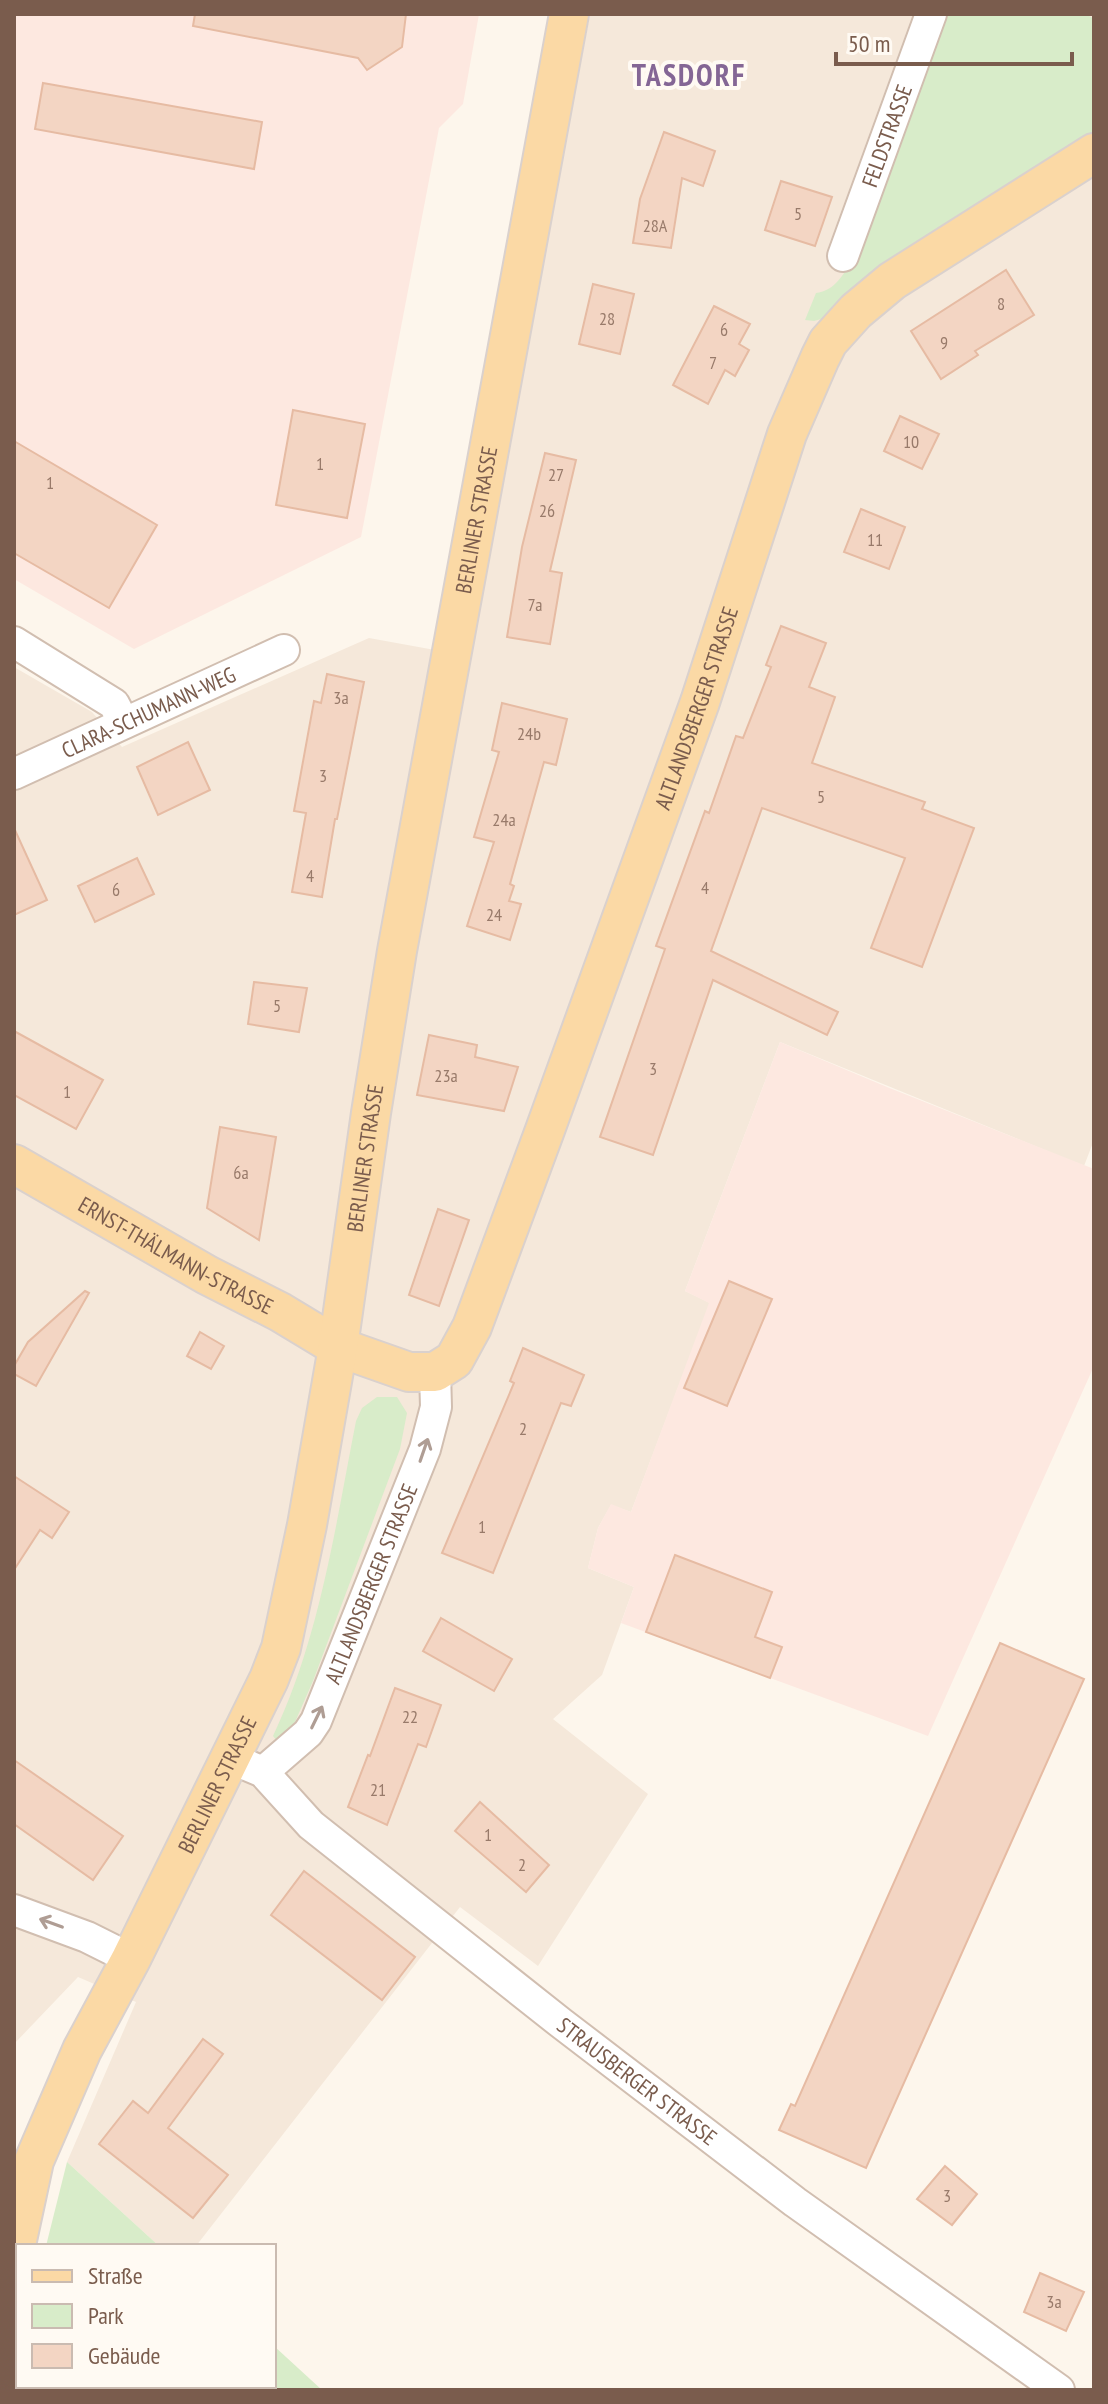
<svg xmlns="http://www.w3.org/2000/svg" width="1108" height="2404" viewBox="0 0 1108 2404" font-family="'PT Sans Narrow',sans-serif">
	<style>
		.residential { fill: #f5e8da }
		.commercial { fill: #fde8e0 }
		.green { fill: #d8ecc9 }
		.building { fill: #f3d5c3; stroke: #e6bba3; stroke-width: 2 }
		.lines { fill: none; stroke-linecap: round; stroke-linejoin: round }
		.minor-casing { stroke: #d1beb0; stroke-width: 34 }
		.major-casing { stroke: #dad1cd; stroke-width: 42 }
		.minor { stroke: #fff; stroke-width: 30 }
		.major { stroke: #fbd9a5; stroke-width: 38 }
		.oneway { stroke: #af9d94 }
		.labels { text-anchor: middle; stroke-width: 8; stroke-linejoin: round; paint-order: stroke }
		.number-label { font-size: 18px; fill: #987a6a }
		.street-label { font-size: 22px; fill: #7a5c4d; stroke: #fffaf3 }
		.district-label { font-size: 30px; font-weight: bold; letter-spacing: 2px; fill: #846695; stroke: #fffaf3 }
	</style>
	<rect width="100%" height="100%" fill="#fdf6ec"/>
	<polygon class="residential" points="590,14 1094,14 1094,1140 1084,1166 780,1042 685,1291 710,1303 631,1512 611,1505 598,1528 588,1568 634,1587 602,1675 553,1719 648,1794 538,1966 460,1907 196,2246 159,2246 67,2162 136,2002 78,1977 14,2044 14,667 92,712 122,747 369,638 468,656"/>
	<g class="commercial">
		<polygon points="14,14 479,14 463,104 439,128 361,537 134,649 14,579"/>
		<polygon points="780,1042 887,1087 1094,1169 1094,1366 928,1736 621,1623 634,1587 588,1568 598,1528 611,1504 631,1512 709,1303 685,1291"/>
	</g>
	<g class="green">
		<path d="M 942,14 L 1086,14 L 1094,19 L 1094,133 L 1008,188 L 828,317 L 814,321 L 805,320 L 816,293 C 833,291 841,278 850,264 Z"/>
		<path d="M 377,1397 L 397,1397 L 407,1413 L 400,1449 L 313,1681 L 295,1722 L 278,1742 L 273,1736 C 320,1637 335,1528 356,1421 L 362,1408 Z"/>
		<polygon points="67,2162 159,2246 46,2246"/>
		<polygon points="274,2346 322,2390 32,2390 32,2386 274,2386"/>
	</g>
	<g class="building">
		<polygon points="195,14 406,14 402,47 367,70 358,58 193,26"/>
		<polygon points="43,83 262,122 254,169 35,129"/>
		<polygon points="664,132 715,151 703,186 682,178 671,248 633,243 640,199"/>
		<polygon points="781,181 832,197 815,246 765,230"/>
		<polygon points="1006,270 1034,315 975,351 978,355 941,379 911,331"/>
		<polygon points="593,284 634,294 620,354 579,344"/>
		<polygon points="714,306 750,324 739,344 749,350 735,376 725,370 708,404 673,385"/>
		<polygon points="293,410 365,424 347,518 276,505"/>
		<polygon points="900,416 939,434 922,469 884,451"/>
		<polygon points="14,441 157,525 109,608 14,553"/>
		<polygon points="545,453 576,460 550,571 562,573 550,644 507,637 522,547"/>
		<polygon points="861,509 905,527 889,569 844,552"/>
		<polygon points="781,626 826,643 809,687 835,697 812,763 925,802 922,809 974,828 922,967 871,948 905,858 762,808 711,951 838,1012 827,1035 713,980 653,1155 600,1137 665,949 656,946 705,811 709,813 736,736 743,738 771,667 766,665"/>
		<polygon points="327,674 364,682 337,819 335,819 322,897 292,892 306,813 294,811 314,701 321,703"/>
		<polygon points="502,703 567,719 556,765 544,762 510,884 514,886 509,901 521,904 510,940 467,926 494,842 474,837 499,752 492,750"/>
		<polygon points="188,742 210,790 158,815 137,767"/>
		<polygon points="14,828 47,900 14,915"/>
		<polygon points="137,858 154,894 95,922 78,886"/>
		<polygon points="254,982 307,988 299,1032 248,1024"/>
		<polygon points="14,1031 103,1080 76,1129 14,1095"/>
		<polygon points="429,1035 477,1045 475,1057 518,1067 504,1111 417,1095"/>
		<polygon points="220,1127 276,1137 259,1240 207,1208"/>
		<polygon points="438,1209 469,1220 439,1306 409,1295"/>
		<polygon points="729,1281 772,1299 727,1406 684,1388"/>
		<polygon points="85,1291 89,1293 36,1386 14,1374 14,1366 28,1342"/>
		<polygon points="200,1332 224,1346 211,1369 187,1356"/>
		<polygon points="523,1348 584,1375 571,1406 561,1403 493,1573 442,1553 514,1383 510,1381"/>
		<polygon points="14,1476 69,1512 52,1538 40,1530 14,1570"/>
		<polygon points="675,1555 772,1592 755,1637 782,1647 770,1678 646,1632"/>
		<polygon points="441,1618 512,1659 494,1691 423,1651"/>
		<polygon points="1000,1643 1084,1679 866,2168 779,2130 791,2104 795,2106"/>
		<polygon points="395,1688 441,1705 426,1747 418,1744 387,1825 348,1807 368,1755 370,1756"/>
		<polygon points="14,1760 123,1836 93,1880 14,1824"/>
		<polygon points="480,1802 549,1865 526,1892 455,1831"/>
		<polygon points="304,1871 415,1957 382,2000 271,1915"/>
		<polygon points="203,2039 223,2054 168,2128 228,2175 193,2218 99,2144 133,2101 148,2113"/>
		<polygon points="945,2166 977,2194 952,2225 917,2199"/>
		<polygon points="1040,2273 1084,2292 1066,2331 1024,2312"/>
	</g>
	<g class="lines">
		<g class="minor-casing">
			<g id="minor">
				<path id="s1" d="M 843,256 L 931,14"/>
				<polyline points="14,642 114,704 124,723"/>
				<path id="s2" d="M 14,774 L 284,650"/>
				<path id="s3" d="M 230,1758 L 263,1772 L 311,1825 L 561,2023 L 795,2202 L 1059,2390"/>
				<path id="s4" d="M 263,1772 L 308,1733 L 316,1721 L 425,1449 L 436,1407 L 435,1372"/>
				<polyline points="14,1910 87,1937 131,1959"/>
			</g>
		</g>
		<g class="major-casing">
			<g id="major">
				<path id="s5" d="M 14,1164 L 207,1275 L 280,1312 L 338,1347 L 409,1372 L 435,1372 L 454,1360 L 472,1327 L 545,1130 L 700,702 L 787,434 L 820,358 L 828,342 L 856,311 L 892,281 L 1094,153"/>
				<path id="s6" d="M 14,2254 L 34,2161 L 82,2050 L 131,1959 L 269,1679 L 281,1648 L 307,1525 L 338,1347 L 371,1113 L 397,951 L 569,14"/>
			</g>
		</g>
		<use href="#minor" class="minor"/>
		<use href="#major" class="major"/>
	</g>
	<defs><path id="oneway-shaft" d="M-6 0H5M1.5-3L5.5 0L1.5 3" fill="none" stroke-width="1.6" stroke-linecap="round" stroke-linejoin="round" transform="scale(2)"/></defs>
	<g class="oneway">
		<use href="#oneway-shaft" transform="translate(424 1450) rotate(-71)"/>
		<use href="#oneway-shaft" transform="translate(317 1717) rotate(-64)"/>
		<use href="#oneway-shaft" transform="translate(51 1923) rotate(-160)"/>
	</g>
	<g class="labels">
		<g class="number-label">
			<text x="798" y="220">5</text>
			<text x="655" y="232">28A</text>
			<text x="1001" y="310">8</text>
			<text x="607" y="325">28</text>
			<text x="724" y="336">6</text>
			<text x="944" y="349">9</text>
			<text x="713" y="369">7</text>
			<text x="911" y="448">10</text>
			<text x="320" y="470">1</text>
			<text x="556" y="481">27</text>
			<text x="50" y="489">1</text>
			<text x="547" y="517">26</text>
			<text x="875" y="546">11</text>
			<text x="535" y="611">7a</text>
			<text x="341" y="704">3a</text>
			<text x="529" y="740">24b</text>
			<text x="323" y="782">3</text>
			<text x="821" y="803">5</text>
			<text x="504" y="826">24a</text>
			<text x="310" y="882">4</text>
			<text x="705" y="894">4</text>
			<text x="116" y="896">6</text>
			<text x="494" y="921">24</text>
			<text x="277" y="1012">5</text>
			<text x="653" y="1075">3</text>
			<text x="446" y="1082">23a</text>
			<text x="67" y="1098">1</text>
			<text x="241" y="1179">6a</text>
			<text x="523" y="1435">2</text>
			<text x="482" y="1533">1</text>
			<text x="410" y="1723">22</text>
			<text x="378" y="1796">21</text>
			<text x="488" y="1841">1</text>
			<text x="522" y="1871">2</text>
			<text x="947" y="2202">3</text>
			<text x="1054" y="2308">3a</text>
		</g>
		<g class="street-label">
			<text dy="8" stroke="none"><textPath href="#s1" startOffset="128">FELDSTRASSE</textPath></text>
			<text dy="8" stroke="none"><textPath href="#s6" startOffset="1810">BERLINER STRASSE</textPath></text>
			<text dy="8" stroke="none"><textPath href="#s5" startOffset="1192">ALTLANDSBERGER STRASSE</textPath></text>
			<text dy="8" stroke="none"><textPath href="#s2" startOffset="148">CLARA-SCHUMANN-WEG</textPath></text>
			<text dy="8" stroke="none"><textPath href="#s6" startOffset="1162">BERLINER STRASSE</textPath></text>
			<text dy="8" stroke="none"><textPath href="#s5" startOffset="186">ERNST-THÄLMANN-STRASSE</textPath></text>
			<text dy="8" stroke="none"><textPath href="#s4" startOffset="222">ALTLANDSBERGER STRASSE</textPath></text>
			<text dy="8" stroke="none"><textPath href="#s6" startOffset="514">BERLINER STRASSE</textPath></text>
			<text dy="8" stroke="none"><textPath href="#s3" startOffset="522">STRAUSBERGER STRASSE</textPath></text>
		</g>
		<g class="district-label">
			<text x="689" y="86">TASDORF</text>
		</g>
	</g>
	<rect width="1108" height="2404" fill="none" stroke="#7a5c4d" stroke-width="32"/>
	<rect x="16" y="2244" width="260" height="144" fill="#fffaf3" stroke="#cabbb1" stroke-width="2"/>
	<rect x="32" y="2270" width="40" height="12" fill="#fbd9a5" stroke="#cabbb1" stroke-width="2"/>
	<text x="88" y="2284" font-size="24" fill="#7a5c4d">Straße</text>
	<rect x="32" y="2304" width="40" height="24" fill="#d8ecc9" stroke="#cabbb1" stroke-width="2"/>
	<text x="88" y="2324" font-size="24" fill="#7a5c4d">Park</text>
	<rect x="32" y="2344" width="40" height="24" fill="#f3d5c3" stroke="#cabbb1" stroke-width="2"/>
	<text x="88" y="2364" font-size="24" fill="#7a5c4d">Gebäude</text>
	<path d="M836 52v12h236v-12" fill="none" stroke="#7a5c4d" stroke-width="4"/>
	<text x="848" y="52" font-size="24" fill="#7a5c4d" stroke="#fffaf3" stroke-width="6" paint-order="stroke">50 m</text>
</svg>
